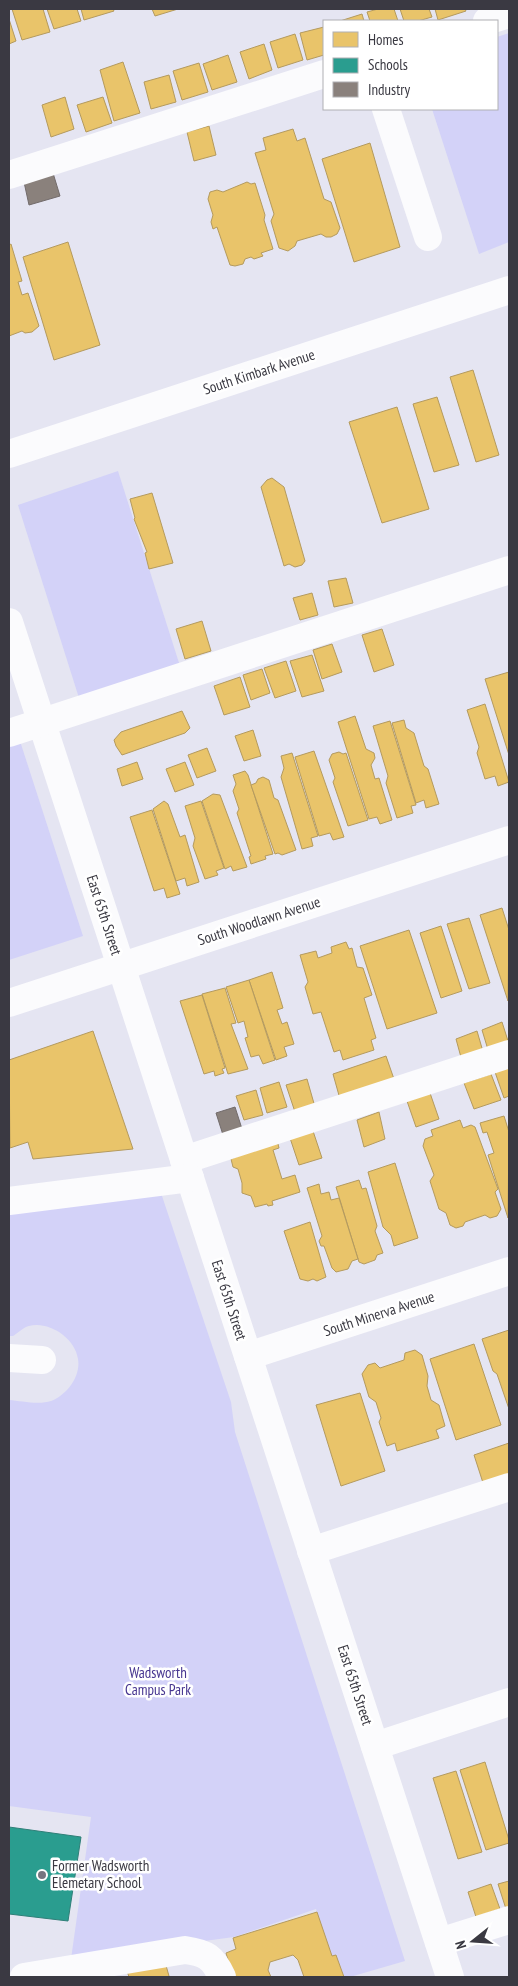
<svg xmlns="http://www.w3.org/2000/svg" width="518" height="1986" viewBox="0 0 518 1986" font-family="'PT Sans Narrow',sans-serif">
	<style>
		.green { fill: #d3d2f8 }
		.homes { fill: #e9c46a; stroke: #b49a5e }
		.schools { fill: #2a9d8f; stroke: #2f7f78 }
		.industry { fill: #8a817c; stroke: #726b6b }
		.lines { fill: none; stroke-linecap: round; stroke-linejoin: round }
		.minor { stroke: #fbfbfd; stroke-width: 28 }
		.poi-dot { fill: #767580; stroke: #fff; stroke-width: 2 }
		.labels { text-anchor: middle; stroke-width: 5; stroke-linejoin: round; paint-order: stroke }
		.street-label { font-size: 15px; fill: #3a3942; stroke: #fff }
		.park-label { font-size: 15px; fill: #463590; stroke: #fff }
		.poi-label { font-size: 15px; fill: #3a3942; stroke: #fff; text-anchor: start }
	</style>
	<rect width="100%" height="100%" fill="#e5e5f2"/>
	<g class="green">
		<polygon points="509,33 509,242 479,254 432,109 497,109 497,37"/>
		<polygon points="118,471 180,666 79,698 18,505"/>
		<polygon points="20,741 83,936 9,960 9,744"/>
		<path d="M 159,1187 L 231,1402 L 235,1432 L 405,1961 L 350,1977 L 338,1977 L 316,1909 L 234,1937 L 71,1959 L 91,1817 L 9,1806 L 9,1400 C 21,1401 39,1405 51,1401 C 67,1395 81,1376 78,1359 C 75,1338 49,1321 29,1326 C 24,1327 18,1333 13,1336 L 9,1336 L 9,1211 Z"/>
	</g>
	<g class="homes">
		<polygon points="12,9 43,9 50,32 22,40"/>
		<polygon points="47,9 77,9 81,21 54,29"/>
		<polygon points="81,9 113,9 114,11 84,20"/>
		<polygon points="152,9 178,9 155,16"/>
		<polygon points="378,9 394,9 398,21 370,21 367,12"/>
		<polygon points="400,9 429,9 432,17 418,21 404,21"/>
		<polygon points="435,9 465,9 466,11 438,20"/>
		<polygon points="362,14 364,21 340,21"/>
		<polygon points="9,19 16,41 9,44"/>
		<polygon points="324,27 324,55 307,60 300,33"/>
		<polygon points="295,34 303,60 278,68 270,42"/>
		<polygon points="264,44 272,70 249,79 240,52"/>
		<polygon points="228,55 237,82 212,90 203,64"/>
		<polygon points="123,62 140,113 114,121 100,70"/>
		<polygon points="199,63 208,92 182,100 173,71"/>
		<polygon points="169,75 176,102 151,109 144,82"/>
		<polygon points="65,97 74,129 51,137 42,105"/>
		<polygon points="103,97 112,123 86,132 77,105"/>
		<polygon points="209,126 216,155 194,161 187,132"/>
		<polygon points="293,129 297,141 305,138 324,199 331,202 340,228 337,234 331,237 326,237 321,234 297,241 295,246 288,251 279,248 271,221 274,214 255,153 266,150 263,138"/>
		<polygon points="370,143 400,247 354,262 322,159"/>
		<polygon points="247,182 251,184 255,183 265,215 264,220 273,249 261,253 263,256 254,259 251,257 245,259 243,264 235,266 230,265 217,227 213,229 211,222 213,215 208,199 210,192 217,190 223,192"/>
		<polygon points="68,242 100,345 54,360 23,257"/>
		<polygon points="11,244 22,281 18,282 22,295 28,293 39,326 32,332 25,333 22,331 9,336 9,245"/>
		<polygon points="473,370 499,455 476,462 450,377"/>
		<polygon points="437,397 459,465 434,472 413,404"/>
		<polygon points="397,407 429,509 382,523 349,422"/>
		<polygon points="272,478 284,487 305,561 302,565 295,567 289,564 284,566 261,487 267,480"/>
		<polygon points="152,493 173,563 149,569 145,553 147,552 134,519 135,518 130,499"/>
		<polygon points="346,578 353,603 334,607 328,581"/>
		<polygon points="312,593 318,615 300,620 293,598"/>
		<polygon points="202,621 211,651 185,659 176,629"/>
		<polygon points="382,629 394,665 374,672 362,635"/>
		<polygon points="332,644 342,672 322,679 313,650"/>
		<polygon points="312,655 324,691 302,697 290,661"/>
		<polygon points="286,661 296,691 275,698 264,668"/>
		<polygon points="262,669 270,693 251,700 243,675"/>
		<polygon points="509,672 509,755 485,679"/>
		<polygon points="240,677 250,707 224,715 214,686"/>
		<polygon points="485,704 509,782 498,786 495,776 485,779 477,753 479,747 467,710"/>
		<polygon points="182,711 190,728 185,733 122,755 116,746 114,740 121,732"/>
		<polygon points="355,716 366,749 374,753 375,758 371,765 375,779 379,778 392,820 380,824 377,817 369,819 338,722"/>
		<polygon points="404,720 406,728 414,733 424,766 428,769 439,804 426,808 424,800 416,803 392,723"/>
		<polygon points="390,721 416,805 411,806 413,813 397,818 386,783 388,776 373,726"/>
		<polygon points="253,730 261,756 244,761 235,736"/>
		<polygon points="207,748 216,771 197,778 188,755"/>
		<polygon points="314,751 344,837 333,840 330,833 319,836 295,757"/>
		<polygon points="339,752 343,754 346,753 368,820 348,826 333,782 335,778 329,760 332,754"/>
		<polygon points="292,753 318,836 311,838 313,846 302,849 281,777 284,768 281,756"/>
		<polygon points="137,762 143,779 122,786 117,769"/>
		<polygon points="185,762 194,785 175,792 166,769"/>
		<polygon points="245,771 248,775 273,854 265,856 266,859 251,864 249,857 251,856 237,813 239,809 233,791 236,784 233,775"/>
		<polygon points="263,777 269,780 274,798 278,800 296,850 282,855 278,853 275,854 251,785 256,783 258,779"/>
		<polygon points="213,794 220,795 247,867 233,871 231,866 225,869 202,801"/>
		<polygon points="164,801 168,804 180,837 185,835 199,882 187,886 185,878 176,881 153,809"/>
		<polygon points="201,801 224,868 216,871 218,875 205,879 193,846 195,838 185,806"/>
		<polygon points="152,810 180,894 167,898 164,888 154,891 130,817"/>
		<polygon points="502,908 509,930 508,1001 480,915"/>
		<polygon points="469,918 490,983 469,989 447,924"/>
		<polygon points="441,926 462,991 441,998 420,933"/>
		<polygon points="409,930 437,1013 387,1029 360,946"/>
		<polygon points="346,942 349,949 352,948 357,967 363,968 372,995 364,998 376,1038 371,1040 374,1050 343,1060 340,1050 334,1052 321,1012 313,1014 305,987 308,982 300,955 316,951 318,958 332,953 331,947"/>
		<polygon points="272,972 283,1008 277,1010 282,1024 287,1022 294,1044 284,1047 287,1056 276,1060 249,980"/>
		<polygon points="249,980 275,1060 263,1064 259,1055 251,1057 245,1038 248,1037 244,1021 238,1023 226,987"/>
		<polygon points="225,988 236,1023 231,1024 248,1069 228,1074 202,994"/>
		<polygon points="202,995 225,1068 222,1069 224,1073 215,1076 214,1071 204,1074 180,1001"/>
		<polygon points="502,1022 509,1044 489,1053 482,1030"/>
		<polygon points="93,1031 133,1149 33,1159 28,1142 10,1148 9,1060"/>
		<polygon points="477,1031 484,1055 462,1061 456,1039"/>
		<polygon points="386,1056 395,1082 340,1099 333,1074"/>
		<polygon points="509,1067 509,1096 504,1098 495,1072"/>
		<polygon points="491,1074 501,1100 474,1109 464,1083"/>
		<polygon points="307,1079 315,1107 295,1112 286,1085"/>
		<polygon points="279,1082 287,1107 267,1113 260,1088"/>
		<polygon points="256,1090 263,1115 244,1120 236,1096"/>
		<polygon points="430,1093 439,1119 416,1127 407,1101"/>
		<polygon points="379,1112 385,1139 364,1147 357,1120"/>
		<polygon points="504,1116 509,1132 508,1218 488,1155 494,1153 487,1132 483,1133 480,1123"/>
		<polygon points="460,1120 463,1128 471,1125 475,1127 498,1189 495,1192 501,1209 497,1216 490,1218 485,1215 465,1222 463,1226 456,1228 450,1225 446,1213 439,1209 430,1181 434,1175 423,1146 425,1139 433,1136 431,1130"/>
		<polygon points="313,1131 322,1158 299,1165 290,1138"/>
		<polygon points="277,1140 279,1148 273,1150 282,1179 295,1175 300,1192 272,1201 273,1205 268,1206 267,1204 255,1207 251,1196 242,1193 242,1183 238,1169 233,1167 231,1159"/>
		<polygon points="395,1163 418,1238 394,1246 391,1235 383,1227 368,1172"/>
		<polygon points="359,1180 362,1189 366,1188 377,1226 375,1231 383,1253 377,1255 375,1260 364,1264 359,1262 336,1187"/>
		<polygon points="319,1184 321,1194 329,1192 331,1200 339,1198 358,1259 352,1261 348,1269 336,1272 332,1268 324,1246 321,1246 319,1241 322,1236 307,1188"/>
		<polygon points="310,1222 326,1277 317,1281 313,1279 308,1281 300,1279 284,1231"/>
		<polygon points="509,1330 509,1409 497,1374 493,1371 482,1339"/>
		<polygon points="474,1344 501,1425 456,1440 430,1359"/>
		<polygon points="415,1350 422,1355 428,1376 427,1386 431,1400 439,1405 445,1426 436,1430 439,1438 397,1451 395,1443 387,1446 379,1422 381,1418 376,1402 369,1397 362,1374 368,1365 375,1363 380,1368 404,1360 405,1353"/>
		<polygon points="360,1393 385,1471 341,1486 316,1405"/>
		<polygon points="509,1443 509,1481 485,1489 474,1455"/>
		<polygon points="485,1762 509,1840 509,1843 486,1850 460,1770"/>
		<polygon points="456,1771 482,1852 458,1859 433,1778"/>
		<polygon points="509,1881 509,1908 506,1909 498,1884"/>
		<polygon points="491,1884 500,1909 476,1917 468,1892"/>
		<polygon points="317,1912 332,1956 336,1955 344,1977 304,1977 298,1960 293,1955 270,1962 268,1970 271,1977 233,1977 226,1953 236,1949 233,1938"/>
		<polygon points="165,1962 169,1976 167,1977 129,1977 126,1968"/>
	</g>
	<polygon class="schools" points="9,1827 81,1837 68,1921 9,1914"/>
	<g class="industry">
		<polygon points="53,173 60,196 29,205 24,182"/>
		<polygon points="235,1107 243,1132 224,1138 216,1113"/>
	</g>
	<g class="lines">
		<g class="minor">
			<polyline points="487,21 509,14"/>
			<polyline points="386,109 428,237"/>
			<polyline points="9,175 324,74"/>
			<polyline points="9,454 509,290"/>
			<polyline points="9,622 450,1977"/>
			<polyline points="9,733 509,570"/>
			<polyline points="9,1003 509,840"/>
			<polyline points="184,1160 509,1054"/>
			<polyline points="9,1201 190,1178"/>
			<polyline points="248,1356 509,1271"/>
			<polyline points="9,1358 42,1360"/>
			<polyline points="311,1551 509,1487"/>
			<polyline points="375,1746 509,1702"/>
			<polyline points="439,1942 509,1920"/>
			<path d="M 24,1977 L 185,1950 C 206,1953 213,1957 222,1977"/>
		</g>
	</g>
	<circle class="poi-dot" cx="42" cy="1875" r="5"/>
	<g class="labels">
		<g class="street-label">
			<text transform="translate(259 372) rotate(-18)" y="5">South Kimbark Avenue</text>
			<text transform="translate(104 915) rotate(72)" y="5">East 65th Street</text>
			<text transform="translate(259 921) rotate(-18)" y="5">South Woodlawn Avenue</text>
			<text transform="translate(229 1300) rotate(72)" y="5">East 65th Street</text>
			<text transform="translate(379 1314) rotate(-18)" y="5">South Minerva Avenue</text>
			<text transform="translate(355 1685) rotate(72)" y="5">East 65th Street</text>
		</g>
		<g class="park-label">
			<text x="158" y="1678">Wadsworth<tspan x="158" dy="17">Campus Park</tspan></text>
		</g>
		<g class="poi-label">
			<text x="52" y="1871">Former Wadsworth<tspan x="52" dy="17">Elemetary School</tspan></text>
		</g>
	</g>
	<rect width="518" height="1986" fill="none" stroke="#3a3942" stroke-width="20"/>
	<rect x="323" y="20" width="175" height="90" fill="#ffffff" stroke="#b0b0b3"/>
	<rect x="333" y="32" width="25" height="15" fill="#e9c46a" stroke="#b0b0b3"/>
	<text x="368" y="45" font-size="15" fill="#3a3942">Homes</text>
	<rect x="333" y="58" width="25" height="15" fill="#2a9d8f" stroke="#b0b0b3"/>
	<text x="368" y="70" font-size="15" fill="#3a3942">Schools</text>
	<rect x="333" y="82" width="25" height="15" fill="#8a817c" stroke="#b0b0b3"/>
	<text x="368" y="95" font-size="15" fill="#3a3942">Industry</text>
	<g transform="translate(473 1941) rotate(253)" stroke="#ffffff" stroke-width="4" paint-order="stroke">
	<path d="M0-4L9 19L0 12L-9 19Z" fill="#3a3942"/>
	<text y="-8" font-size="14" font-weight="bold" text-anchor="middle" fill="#3a3942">N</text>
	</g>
</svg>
